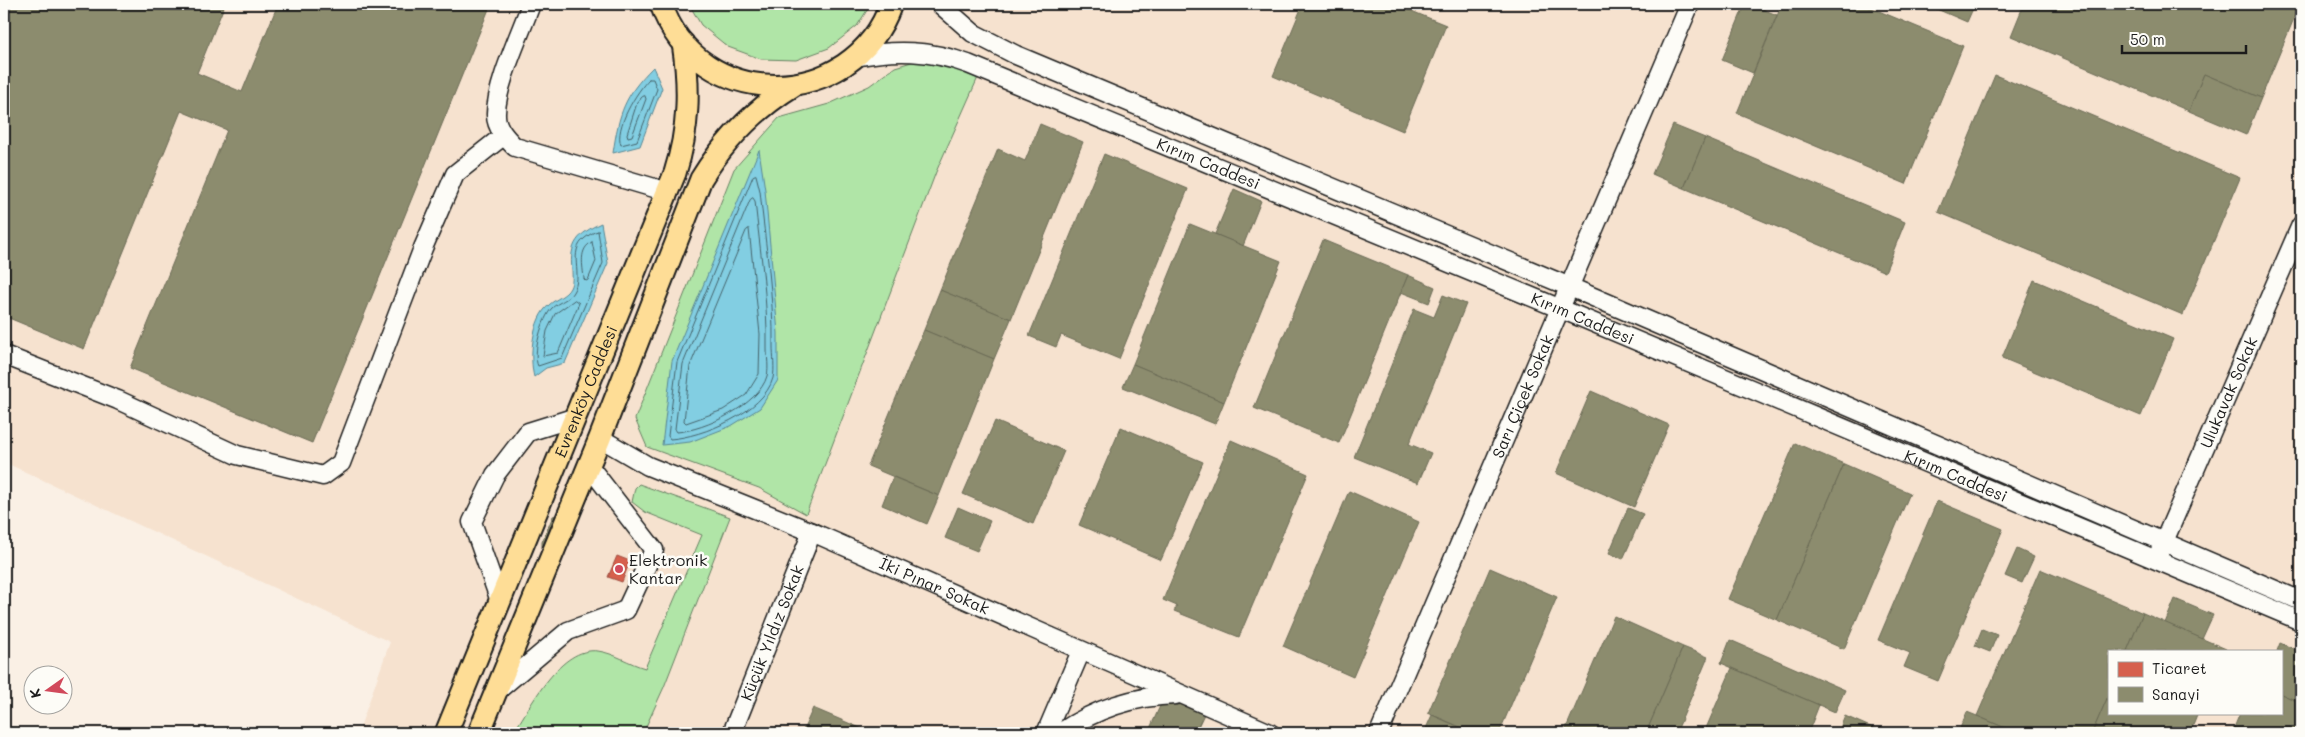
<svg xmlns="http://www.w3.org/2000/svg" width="2305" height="737" viewBox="0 0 2305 737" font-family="Mali,sans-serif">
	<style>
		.built { fill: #f6e2cf; fill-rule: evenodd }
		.green { fill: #b0e5a7; stroke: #668062 }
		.water { fill: #82cee2; stroke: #598793 }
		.shops { fill: #d6604d; stroke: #9e4c3e }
		.industry { fill: #8c8c6e; stroke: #6a6a55 }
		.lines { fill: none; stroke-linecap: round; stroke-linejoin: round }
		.shore { stroke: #45636b; stroke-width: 1 }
		.minor-casing { stroke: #1c1c1c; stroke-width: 21 }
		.major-casing { stroke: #1c1c1c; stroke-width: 25 }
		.minor { stroke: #fdfcf7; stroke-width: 18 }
		.major { stroke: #fedd96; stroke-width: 21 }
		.poi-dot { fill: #d1495b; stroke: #fdfcf7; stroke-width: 2 }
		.labels { text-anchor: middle; stroke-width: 5; stroke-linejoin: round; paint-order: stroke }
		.street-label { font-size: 16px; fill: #1c1c1c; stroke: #fdfcf7 }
		.poi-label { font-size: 16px; fill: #1c1c1c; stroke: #fdfcf7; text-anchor: start }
	</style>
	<rect width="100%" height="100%" fill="#faf0e5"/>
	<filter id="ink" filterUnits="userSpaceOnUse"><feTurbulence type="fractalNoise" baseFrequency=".02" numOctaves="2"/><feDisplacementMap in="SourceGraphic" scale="10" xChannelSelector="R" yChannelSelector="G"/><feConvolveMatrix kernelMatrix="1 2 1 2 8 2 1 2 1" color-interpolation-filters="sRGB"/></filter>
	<g filter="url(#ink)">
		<path class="built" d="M 4,4 L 2301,4 L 2301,733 L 358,733 L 390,642 L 4,462 ZM 2109,651 L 2281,651 L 2281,713 L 2109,713 Z"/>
		<g class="green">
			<polygon points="689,4 871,4 857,26 829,48 796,60 761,59 728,47 701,25"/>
			<polygon points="915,61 980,73 936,172 806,514 759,488 647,447 635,419 734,169 779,118 829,104 869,86 895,67"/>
			<path d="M 639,484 L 730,517 L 664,687 L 643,733 L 513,733 C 531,706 560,646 598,651 C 614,653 630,664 645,668 L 702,535 L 645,512 L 632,502 L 635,488 Z"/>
		</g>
		<g class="water">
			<path d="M 653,67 L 662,88 L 640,146 L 613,153 C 619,113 624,96 653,67 Z"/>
			<polygon points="759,150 765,190 778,333 778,380 760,408 731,426 690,442 662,445 672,361"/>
			<path d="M 601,223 L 608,263 L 565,363 L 546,368 L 534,377 C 529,358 532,318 549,305 C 555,299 566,296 570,288 C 573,282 572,277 572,270 C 569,243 578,234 601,223 Z"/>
		</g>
		<polygon class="shops" points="617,556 630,561 622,582 608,577"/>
		<g class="industry">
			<polygon points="4,4 225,4 197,73 242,92 278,4 491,4 312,443 130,368 227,130 181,111 84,349 4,316"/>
			<polygon points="1303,4 1394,4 1446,25 1403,131 1273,76"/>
			<polygon points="1745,4 1750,4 1777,15 1753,73 1722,60"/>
			<polygon points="1782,4 1862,4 1963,46 1906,184 1737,113"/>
			<polygon points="1925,4 1975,4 1967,22"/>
			<polygon points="2024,4 2300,4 2261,98 2204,74 2189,111 2011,36"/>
			<polygon points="2204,74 2261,98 2246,135 2189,111"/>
			<polygon points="1995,75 2240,178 2183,315 1938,212"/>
			<polygon points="1040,124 1083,142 1011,319 940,290 998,149 1025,161"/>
			<polygon points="1673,125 1705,138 1684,188 1652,174"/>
			<polygon points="1705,138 1905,222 1885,272 1684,188"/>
			<polygon points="1104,154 1188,189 1119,359 1061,335 1056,347 1029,336"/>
			<polygon points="1234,189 1261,201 1243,246 1215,234"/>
			<polygon points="1190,224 1281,261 1224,402 1133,364"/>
			<polygon points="1323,240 1408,275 1339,443 1254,408"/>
			<polygon points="1408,275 1435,287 1429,303 1401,292"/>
			<polygon points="2034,280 2173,339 2141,416 2002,358"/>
			<polygon points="940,290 1011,319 994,359 924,330"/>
			<polygon points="1443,295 1466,304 1409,444 1431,453 1418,483 1354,457 1414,309 1434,317"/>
			<polygon points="2301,313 2301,332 2295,329"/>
			<polygon points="924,330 994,359 939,496 868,466"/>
			<polygon points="1133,364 1224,402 1215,424 1123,387"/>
			<polygon points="1591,391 1669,425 1634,507 1556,473"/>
			<polygon points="995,421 1064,451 1033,524 963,494"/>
			<polygon points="1121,427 1203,462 1161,560 1079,525"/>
			<polygon points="1231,440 1308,474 1239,637 1174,611 1177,606 1163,600"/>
			<polygon points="1795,443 1844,464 1777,620 1728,599"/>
			<polygon points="1844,464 1910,493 1844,649 1777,620"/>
			<polygon points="893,477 939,496 927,524 882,505"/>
			<polygon points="1349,491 1419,522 1353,677 1283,646"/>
			<polygon points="1937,501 2003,529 1938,681 1904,667 1910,653 1878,640"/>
			<polygon points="958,507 990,521 977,551 945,538"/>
			<polygon points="1628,508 1643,514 1623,559 1609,553"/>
			<polygon points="558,515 545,548 542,547 542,542 553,516"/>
			<polygon points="2017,549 2034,557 2022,583 2005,576"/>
			<polygon points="1490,568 1557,597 1499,733 1474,733 1428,713"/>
			<polygon points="2040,569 2143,613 2127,651 2109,651 2109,694 2092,733 2017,733 1977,716"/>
			<polygon points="2175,599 2213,615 2202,639 2165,623"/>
			<polygon points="2143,613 2226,649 2225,651 2127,651"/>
			<polygon points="1614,616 1683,647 1646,733 1564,733"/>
			<polygon points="1982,629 1997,635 1990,652 1975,646"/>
			<polygon points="1730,640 1845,690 1835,712 1721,663"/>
			<polygon points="2280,643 2301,652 2301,703 2281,694 2281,651 2277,651"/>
			<polygon points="1683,647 1708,657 1676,733 1646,733"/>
			<polygon points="1732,668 1819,705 1808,733 1704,733"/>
			<polygon points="2109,694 2109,713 2198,713 2190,733 2092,733"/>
			<polygon points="2281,694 2301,703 2301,733 2232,733 2240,713 2281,713"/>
			<polygon points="1164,697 1204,714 1195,733 1148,733"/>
			<polygon points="813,708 872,733 802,733"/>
			<polygon points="1967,712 1977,716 2017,733 1958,733"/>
			<polygon points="1432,715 1466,730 1465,733 1424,733"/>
			<polygon points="1845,716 1884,733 1838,733"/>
		</g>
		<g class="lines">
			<g class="shore">
				<path d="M 649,79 L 653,79 L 657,89 L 637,141 L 621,145 C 614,128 637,91 649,79 Z"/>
				<polygon points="645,96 646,99 632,136 628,137 627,134 637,103 642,97"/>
				<path d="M 756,175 L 760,191 C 765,242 774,295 773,347 C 773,356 775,369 773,378 C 764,412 702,437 670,439 L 668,436 L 677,362 L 753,176 Z"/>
				<path d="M 753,198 L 755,201 C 760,250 768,300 767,349 C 767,357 769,368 767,376 C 759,405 705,430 677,432 L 675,429 L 683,364 L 750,200 Z"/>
				<polygon points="749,229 760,334 759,374 746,395 723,410 686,423 684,421 690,366 746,231"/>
				<path d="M 598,231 L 603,263 L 562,358 L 538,366 C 532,354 542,318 552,308 C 558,302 569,300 573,292 C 584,275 567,252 585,238 C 589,235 593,232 598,231 Z"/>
				<path d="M 592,242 L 596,261 L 588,280 L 586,281 L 584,279 C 583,266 578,249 592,242 Z"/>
				<polygon points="575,300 579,303 558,353 543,356 547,331 555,314"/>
			</g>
			<g class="minor-casing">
				<g id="minor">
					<path d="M 531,4 C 521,32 495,87 496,115 C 496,128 507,139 515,147 L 668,192"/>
					<polyline points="940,4 973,33 1016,55 1570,287 2301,601"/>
					<path id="s1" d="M 855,57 C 895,49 930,50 968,64 L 1561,309 L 2301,621"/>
					<polyline points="4,355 118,400 237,455 323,476 341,463 423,248 455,174 503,136"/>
					<path id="s2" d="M 600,438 L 648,466 L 812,532 L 1270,733"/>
					<path id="s3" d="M 2159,553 L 2301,225"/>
					<polyline points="500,601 472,522 495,475 528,432 576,417"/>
					<polyline points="497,691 568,631 626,610 654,550 589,466"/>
					<path id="s4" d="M 732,733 L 812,532"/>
					<polyline points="1046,733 1081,651"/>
					<path d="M 1060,733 C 1095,709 1134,696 1176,695"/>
					<path id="s5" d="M 1379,733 L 1690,4"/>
				</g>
			</g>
			<g class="major-casing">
				<g id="major">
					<path d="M 661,4 C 698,113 853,112 891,4"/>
					<path id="s6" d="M 446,733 L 675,173 C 689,129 690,88 683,43"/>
					<path d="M 479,733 L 600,438 L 701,179 C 725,140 755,109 794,85"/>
				</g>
			</g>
			<use href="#minor" class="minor"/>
			<use href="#major" class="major"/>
		</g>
	</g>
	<circle class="poi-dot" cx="619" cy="569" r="5"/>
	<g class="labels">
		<g class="street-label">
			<text dy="6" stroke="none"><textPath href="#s1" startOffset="375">Kırım Caddesi</textPath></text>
			<text dy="6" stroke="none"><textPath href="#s1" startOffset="780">Kırım Caddesi</textPath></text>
			<text dy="6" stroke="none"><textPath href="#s6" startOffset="369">Evrenköy Caddesi</textPath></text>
			<text dy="6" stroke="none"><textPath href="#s3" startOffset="175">Ulukavak Sokak</textPath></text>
			<text dy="6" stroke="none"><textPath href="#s5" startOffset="366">Sarı Çiçek Sokak</textPath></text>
			<text dy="6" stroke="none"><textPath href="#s1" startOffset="1185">Kırım Caddesi</textPath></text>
			<text dy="6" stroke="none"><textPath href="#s2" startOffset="366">İki Pınar Sokak</textPath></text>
			<text dy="6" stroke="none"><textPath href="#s4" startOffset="108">Küçük Yıldız Sokak</textPath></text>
		</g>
		<g class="poi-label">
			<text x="629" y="566">Elektronik<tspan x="629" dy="18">Kantar</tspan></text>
		</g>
	</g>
	<rect width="2305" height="737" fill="none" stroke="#fdfcf7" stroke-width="20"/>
	<rect x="10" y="10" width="2285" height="717" fill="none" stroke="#1c1c1c" stroke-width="2" filter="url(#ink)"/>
	<rect x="2108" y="650" width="175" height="65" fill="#fdfcf7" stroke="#a3a29f"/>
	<rect x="2118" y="662" width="25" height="15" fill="#d6604d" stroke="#a3a29f"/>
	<text x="2152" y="674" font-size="15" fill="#1c1c1c">Ticaret</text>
	<rect x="2118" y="687" width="25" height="15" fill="#8c8c6e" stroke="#a3a29f"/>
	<text x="2152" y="700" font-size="15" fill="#1c1c1c">Sanayi</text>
	<g transform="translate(48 690) rotate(256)"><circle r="24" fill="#fdfcf7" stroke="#a3a29f"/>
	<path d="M0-4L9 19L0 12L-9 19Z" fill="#d1495b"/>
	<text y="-8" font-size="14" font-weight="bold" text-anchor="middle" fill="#1c1c1c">K</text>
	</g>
	<path d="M2122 45v8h124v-8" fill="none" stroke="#1c1c1c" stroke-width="2.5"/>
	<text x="2130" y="45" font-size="15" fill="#1c1c1c" stroke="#fdfcf7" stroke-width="4" paint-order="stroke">50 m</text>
</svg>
